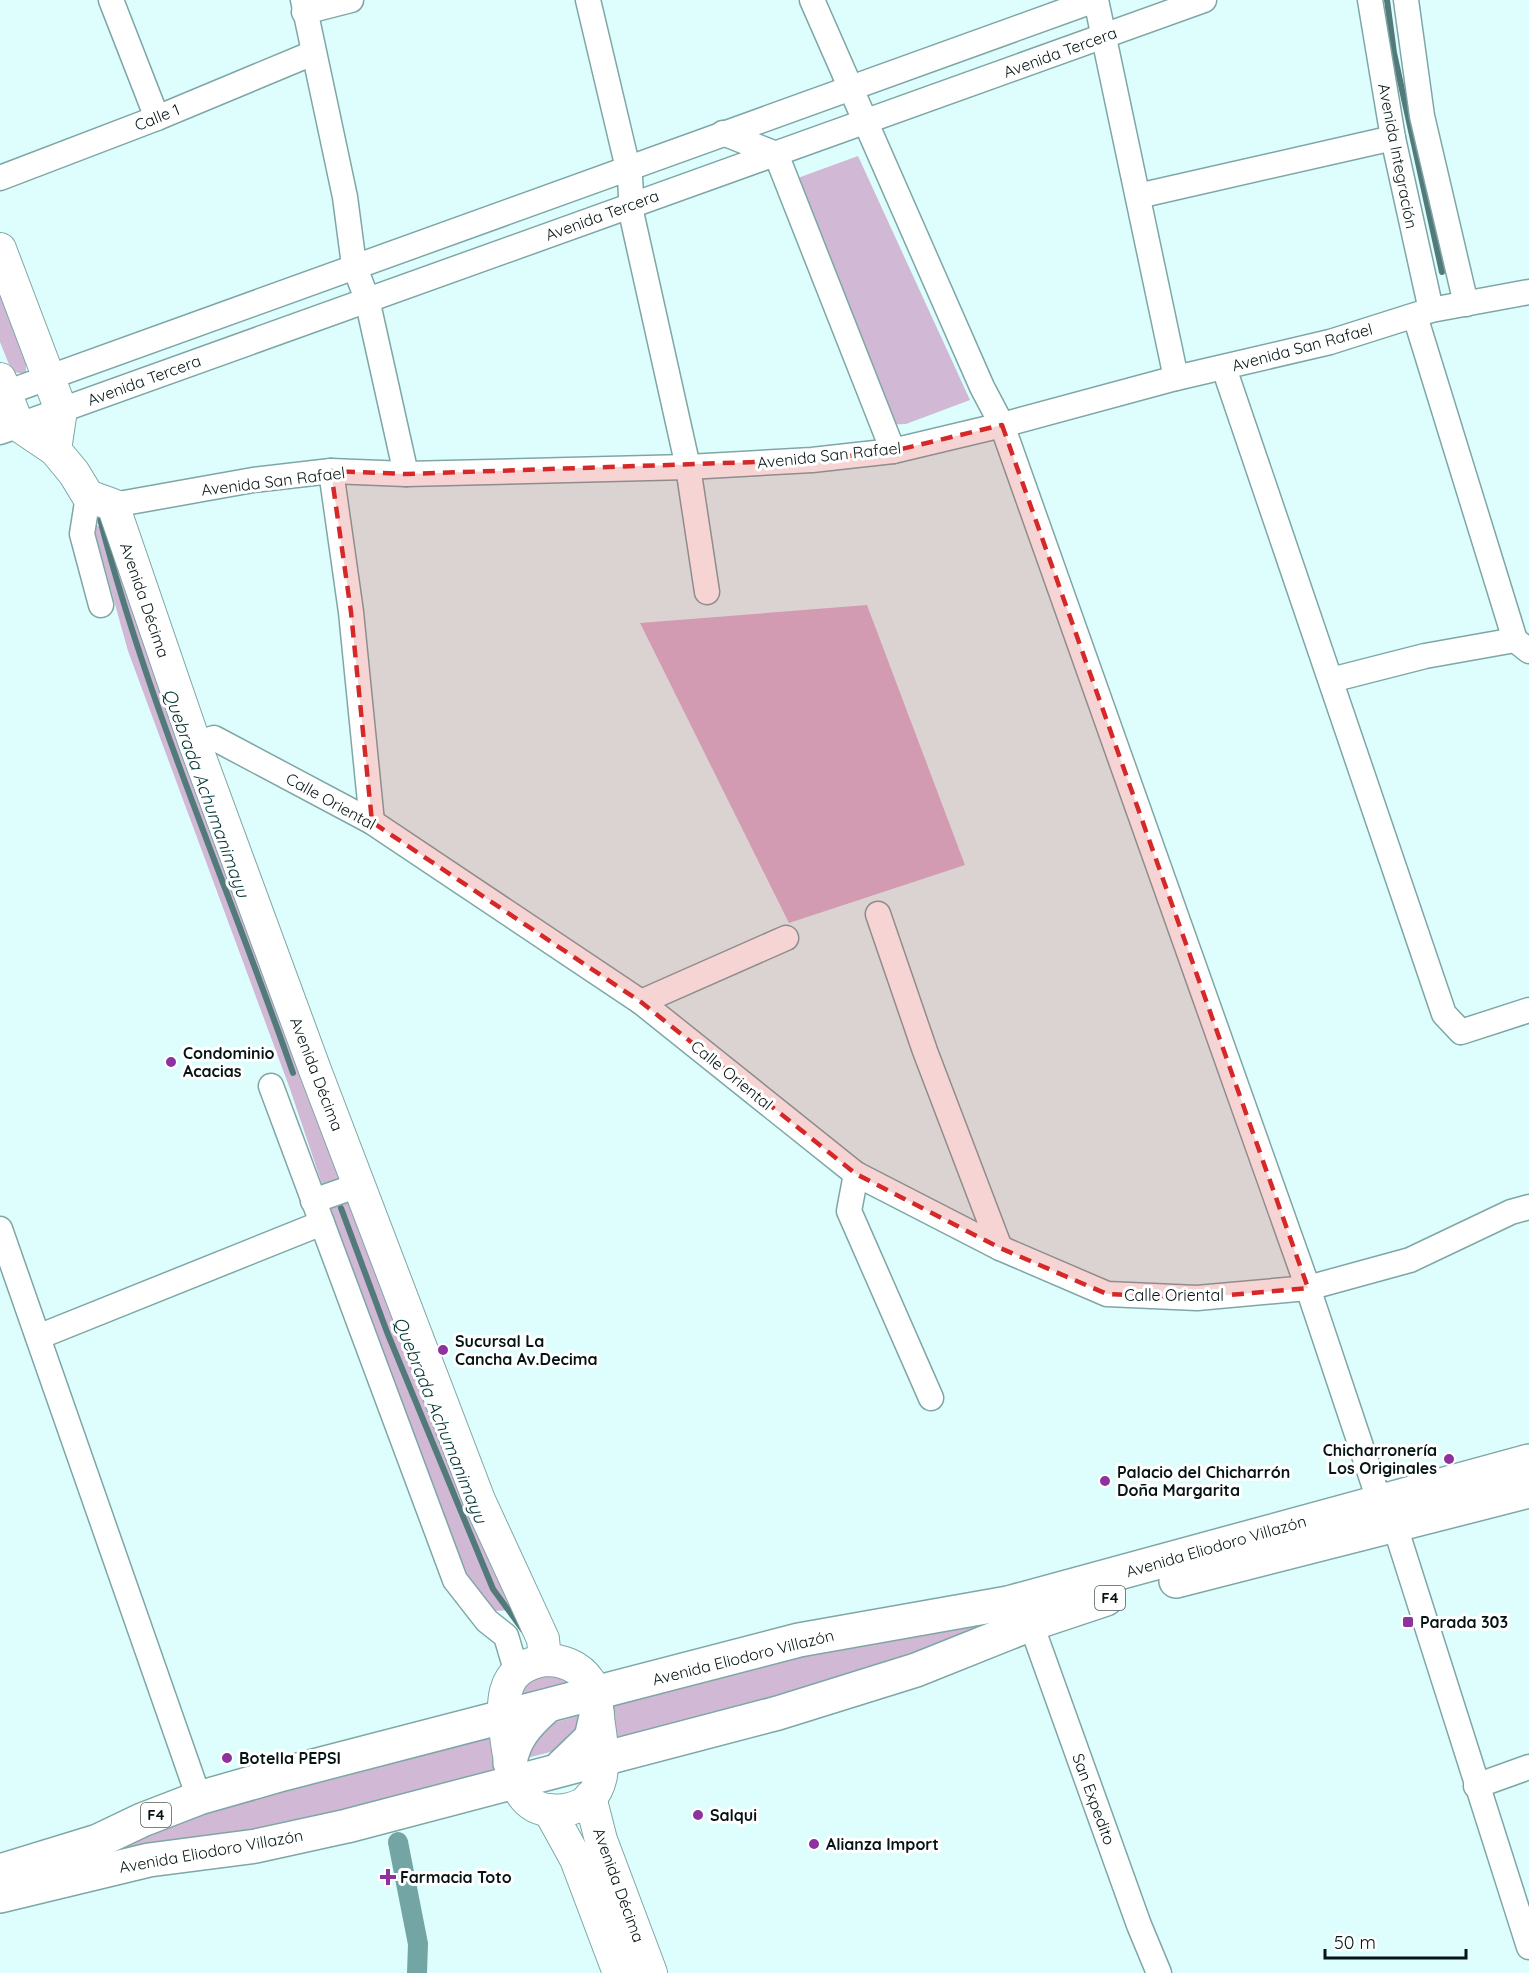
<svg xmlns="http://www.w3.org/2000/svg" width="1529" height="1973" viewBox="0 0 1529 1973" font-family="Quicksand,sans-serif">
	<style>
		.green { fill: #d1b8d5 }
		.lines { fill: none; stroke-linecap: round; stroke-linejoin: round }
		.stream { stroke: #537a7a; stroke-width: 6 }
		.canal { stroke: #74a5a5; stroke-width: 20 }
		.minor-casing { stroke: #7fa6a6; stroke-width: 27 }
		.major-casing { stroke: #7fa6a6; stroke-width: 34 }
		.highway-casing { stroke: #7fa6a6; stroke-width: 36 }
		.minor { stroke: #fff; stroke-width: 24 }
		.major { stroke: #fff; stroke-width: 32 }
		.highway { stroke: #fff; stroke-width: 33 }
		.marked { fill: #d62828; fill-opacity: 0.2; stroke: #d62828; stroke-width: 4.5; stroke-dasharray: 12 8; stroke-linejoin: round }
		.poi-dot { fill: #8d329e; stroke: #fff; stroke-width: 2 }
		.labels { text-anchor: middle; stroke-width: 6; stroke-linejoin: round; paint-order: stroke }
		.shield { fill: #fff; stroke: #505a5a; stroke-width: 1.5 }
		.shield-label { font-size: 15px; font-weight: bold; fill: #051414 }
		.street-label { font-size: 16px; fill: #051414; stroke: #fff }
		.poi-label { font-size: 16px; font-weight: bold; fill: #051414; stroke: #fff; text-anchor: start }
		.water-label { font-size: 18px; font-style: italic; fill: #033535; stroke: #fff }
	</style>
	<rect width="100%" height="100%" fill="#ddfefd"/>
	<g class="green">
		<polygon points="858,156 970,400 906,424 880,425 784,183"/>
		<polygon points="0,287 26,351 26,374 12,372 0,342"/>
		<polygon points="93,525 105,527 341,1180 326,1189 322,1184 290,1089 128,651"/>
		<polygon points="867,605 965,865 789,923 640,623"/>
		<polygon points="351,1197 467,1512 511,1610 495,1611 467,1584 326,1206"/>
		<polygon points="1105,1588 962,1641 615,1745 611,1706 696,1679"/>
		<polygon points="535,1673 579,1681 513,1698"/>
		<polygon points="589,1713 562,1749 519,1760 546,1725"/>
		<path d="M 493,1731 L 498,1768 C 447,1782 397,1805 345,1817 C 266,1834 184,1844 104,1857 L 101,1851 L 205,1810 Z"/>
	</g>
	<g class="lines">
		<g class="stream">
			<polyline points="1387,0 1394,53 1442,272"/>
			<path d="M 100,519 C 149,709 229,888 293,1073"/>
			<polyline points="341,1208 387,1332 493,1589 523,1630"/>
		</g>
		<polyline class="canal" points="398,1842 418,1944 417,1973"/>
		<g class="minor-casing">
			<g id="minor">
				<polyline points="111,0 157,118"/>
				<polyline points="303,0 345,197 354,265 367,299 406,474"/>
				<polyline points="588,0 630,177 632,216 688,467 707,592"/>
				<polyline points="812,0 982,387 1002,425 1308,1288 1379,1500"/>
				<polyline points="1096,0 1176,378"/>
				<polyline points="1370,0 1393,138 1431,310"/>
				<polyline points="1406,0 1422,116 1466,304"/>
				<polyline points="304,12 351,0"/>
				<polyline points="723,133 776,154 893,451"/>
				<polyline points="0,178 157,118 313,53"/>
				<polyline points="1138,196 1393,138"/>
				<polyline points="1415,316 1515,640"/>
				<polyline points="1224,368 1444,1014 1461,1032 1529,1010"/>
				<polyline points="0,395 1095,0"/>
				<polyline points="0,432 1204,0"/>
				<polyline points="331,471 351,612 372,822"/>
				<polyline points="88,496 82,534 101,605"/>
				<polyline points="113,505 253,480 331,471 406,474 688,467 812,460 893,451 1002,425 1176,378 1330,342 1431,310 1529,292"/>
				<polyline points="1331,680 1425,656 1515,640 1529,651"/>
				<polyline points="195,744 214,738 372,822 641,1002 856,1174 1000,1248 1107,1294 1197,1298 1308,1288 1410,1260 1511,1212 1529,1207"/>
				<polyline points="878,914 925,1051 1000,1248"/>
				<polyline points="641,1002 786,938"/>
				<polyline points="271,1086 455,1580 487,1621 506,1636 517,1673"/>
				<polyline points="856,1174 849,1211 931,1398"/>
				<polyline points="313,1201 359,1185"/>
				<polyline points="0,1229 199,1798"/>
				<polyline points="38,1337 322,1223"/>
				<polyline points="1394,1523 1529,1947"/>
				<polyline points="1031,1624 1139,1925 1159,1973"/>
				<polyline points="1476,1786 1529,1767"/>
			</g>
		</g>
		<g class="major-casing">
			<g id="major">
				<polyline points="0,249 61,410 55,450"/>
				<polyline points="0,379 18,425 55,450 74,473 88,496 113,505 195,744 315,1070 479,1500 543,1639 545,1660"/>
				<path d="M 545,1660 C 562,1660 579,1666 589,1681 C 597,1693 597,1711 599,1725 C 604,1758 610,1804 564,1810 C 518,1816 512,1776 507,1743 C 502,1706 497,1668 545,1660 Z"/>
				<polyline points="590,1797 601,1840 651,1973"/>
				<polyline points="549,1810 576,1859 619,1973"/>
			</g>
		</g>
		<g class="highway-casing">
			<g id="highway">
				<polyline points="1176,1581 1529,1491"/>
				<path d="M 510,1763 C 514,1738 527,1724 546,1707"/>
				<polyline points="561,1767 591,1738 597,1712"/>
				<polyline points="0,1871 98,1841 142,1820 199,1798 283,1774 799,1640 1008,1603 1529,1461"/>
				<polyline points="0,1896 149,1860 256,1846 347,1826 778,1713 916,1670 1031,1624 1106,1599"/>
			</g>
		</g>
		<use href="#minor" class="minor"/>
		<use href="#major" class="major"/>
		<use href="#highway" class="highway"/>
	</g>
	<path class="marked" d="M 1002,425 L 1308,1288 L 1197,1298 L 1107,1294 L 1000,1248 L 856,1174 L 641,1002 L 372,822 L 351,612 L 331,471 L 406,474 L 812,460 L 893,451 Z"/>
	<g class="poi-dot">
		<circle cx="171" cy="1062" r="6"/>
		<circle cx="443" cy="1350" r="6"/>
		<circle cx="1449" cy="1459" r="6"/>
		<circle cx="1105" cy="1481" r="6"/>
		<rect x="1402" y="1616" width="12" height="12" rx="3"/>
		<circle cx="227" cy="1758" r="6"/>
		<circle cx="698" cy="1815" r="6"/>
		<circle cx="814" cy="1844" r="6"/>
		<path d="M385 1868h6v6h6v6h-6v6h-6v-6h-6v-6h6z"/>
	</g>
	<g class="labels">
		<g class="shield">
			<rect x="1095" y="1586" width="30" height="24" rx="4.5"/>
			<rect x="141" y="1803" width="30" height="24" rx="4.5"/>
		</g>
		<g class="shield-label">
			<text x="1110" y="1603">F4</text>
			<text x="156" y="1820">F4</text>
		</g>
		<g class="street-label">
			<text transform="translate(1060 52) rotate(-20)" y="6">Avenida Tercera</text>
			<text transform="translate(157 117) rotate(-22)" y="6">Calle 1</text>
			<text transform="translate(1398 156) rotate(79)" y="6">Avenida Integración</text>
			<text transform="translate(602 215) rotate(-20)" y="6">Avenida Tercera</text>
			<text transform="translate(1302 347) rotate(-15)" y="6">Avenida San Rafael</text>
			<text transform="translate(144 380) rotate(-20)" y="6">Avenida Tercera</text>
			<text transform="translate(829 455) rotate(-6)" y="6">Avenida San Rafael</text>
			<text transform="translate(273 481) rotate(-7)" y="6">Avenida San Rafael</text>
			<text transform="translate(145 600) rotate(71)" y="6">Avenida Décima</text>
			<text transform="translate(331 801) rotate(29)" y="6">Calle Oriental</text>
			<text transform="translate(317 1074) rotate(69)" y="6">Avenida Décima</text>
			<text transform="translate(732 1075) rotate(39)" y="6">Calle Oriental</text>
			<text x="1174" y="1301">Calle Oriental</text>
			<text transform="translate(1216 1546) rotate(-16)" y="6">Avenida Eliodoro Villazón</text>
			<text transform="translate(743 1657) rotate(-14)" y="6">Avenida Eliodoro Villazón</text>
			<text transform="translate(1094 1799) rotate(70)" y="6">San Expedito</text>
			<text transform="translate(211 1851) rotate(-10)" y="6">Avenida Eliodoro Villazón</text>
			<text transform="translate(619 1885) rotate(70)" y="6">Avenida Décima</text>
		</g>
		<g class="poi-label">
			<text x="183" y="1059">Condominio<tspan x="183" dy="18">Acacias</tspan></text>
			<text x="455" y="1347">Sucursal La<tspan x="455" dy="18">Cancha Av.Decima</tspan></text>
			<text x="1437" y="1456" text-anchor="end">Chicharronería<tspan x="1437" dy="18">Los Originales</tspan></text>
			<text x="1117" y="1478">Palacio del Chicharrón<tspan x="1117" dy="18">Doña Margarita</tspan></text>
			<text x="1420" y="1628">Parada 303</text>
			<text x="239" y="1764">Botella PEPSI</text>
			<text x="710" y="1821">Salqui</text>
			<text x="826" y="1850">Alianza Import</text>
			<text x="400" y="1883">Farmacia Toto</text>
		</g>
		<g class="water-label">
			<text transform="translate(206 793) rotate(70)" y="6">Quebrada Achumanimayu</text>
			<text transform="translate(440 1420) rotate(68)" y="6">Quebrada Achumanimayu</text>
		</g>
	</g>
	<path d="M1325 1949v9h141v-9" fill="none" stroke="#051414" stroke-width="3"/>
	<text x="1334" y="1949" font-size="18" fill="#051414" stroke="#ffffff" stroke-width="4.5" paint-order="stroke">50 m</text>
</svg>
